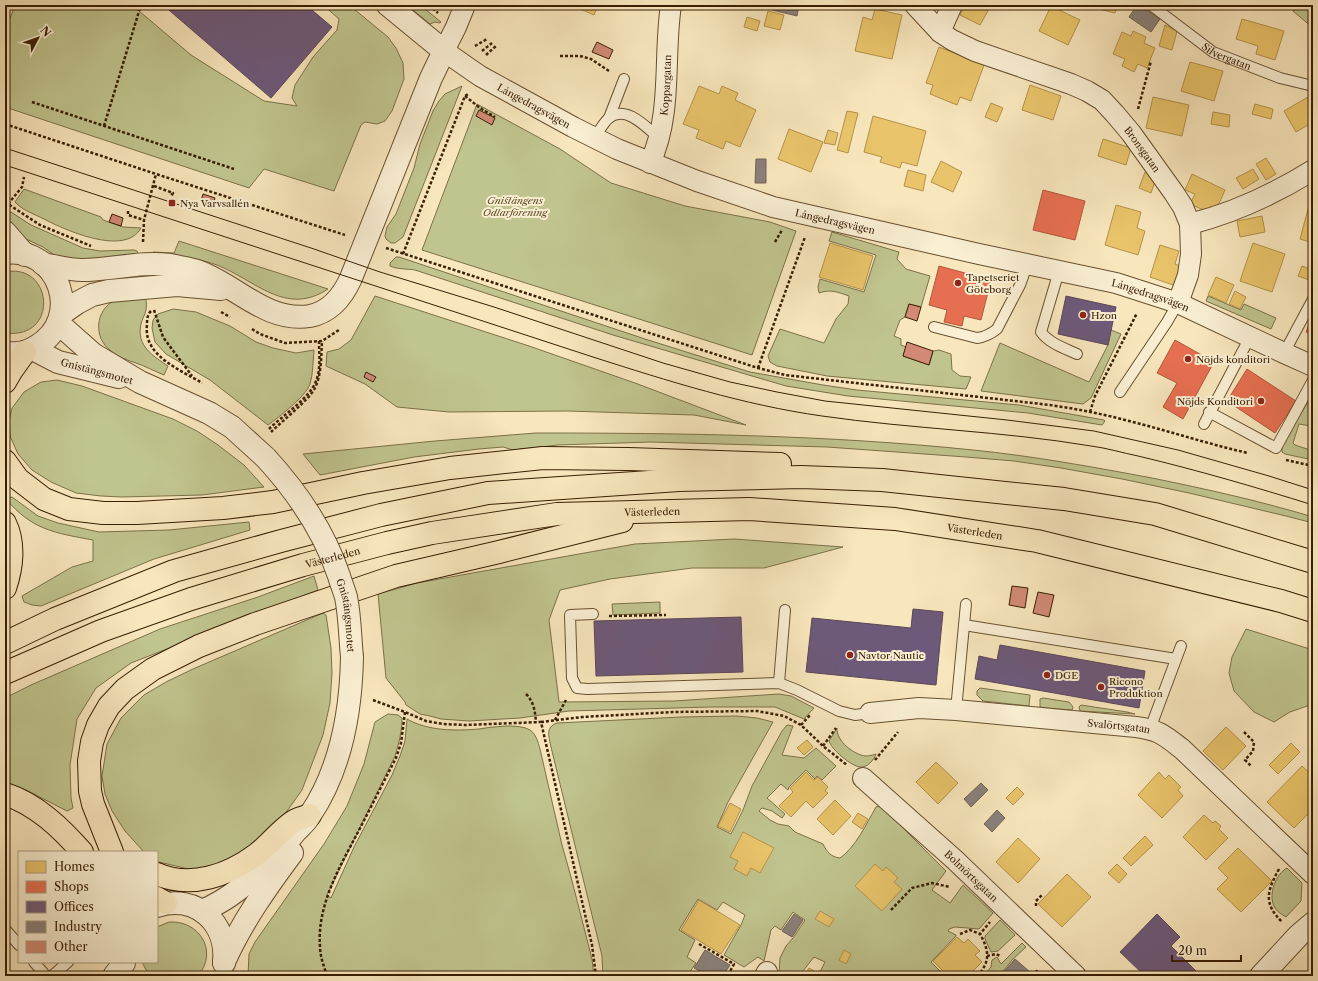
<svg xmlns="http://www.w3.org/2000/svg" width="1318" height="981" viewBox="0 0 1318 981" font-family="'Libre Caslon Text',serif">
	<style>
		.green { fill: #c0c48e; stroke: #7c7148 }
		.homes { fill: #e9c46a; stroke: #b4924b }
		.shops { fill: #e76f51; stroke: #b25739 }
		.offices { fill: #6d597a; stroke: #5d4756 }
		.industry { fill: #8a817c; stroke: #716357 }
		.building { fill: #d28a76; stroke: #381e02 }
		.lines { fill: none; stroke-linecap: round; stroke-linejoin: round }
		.service-casing { stroke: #685030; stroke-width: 12 }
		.minor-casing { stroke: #685030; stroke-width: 22 }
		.tertiary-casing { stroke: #685030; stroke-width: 24 }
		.trunk-casing { stroke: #381e02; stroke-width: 24 }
		.path { stroke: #381e02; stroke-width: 2.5; stroke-dasharray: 3 2; stroke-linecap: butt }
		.service { stroke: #faefd3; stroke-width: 10 }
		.minor { stroke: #faefd3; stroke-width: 20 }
		.tertiary { stroke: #faefd3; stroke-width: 22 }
		.trunk { stroke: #f8e6bc; stroke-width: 22 }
		.tram { stroke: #381e02; stroke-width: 1 }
		.tertiary-bridge-casing { stroke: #685030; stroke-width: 24; stroke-linecap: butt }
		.tertiary-bridge { stroke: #faefd3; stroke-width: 22 }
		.poi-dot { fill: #8f2418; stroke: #faefd3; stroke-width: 1.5 }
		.labels { text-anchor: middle; stroke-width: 4; stroke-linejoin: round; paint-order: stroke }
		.street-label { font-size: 10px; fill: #381e02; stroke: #faefd3 }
		.park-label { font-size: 10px; font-style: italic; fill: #61502c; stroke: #faefd3 }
		.poi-label { font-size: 10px; fill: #381e02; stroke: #faefd3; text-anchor: start }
	</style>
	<rect width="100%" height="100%" fill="#f8e6bc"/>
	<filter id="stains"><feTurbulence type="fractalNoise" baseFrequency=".005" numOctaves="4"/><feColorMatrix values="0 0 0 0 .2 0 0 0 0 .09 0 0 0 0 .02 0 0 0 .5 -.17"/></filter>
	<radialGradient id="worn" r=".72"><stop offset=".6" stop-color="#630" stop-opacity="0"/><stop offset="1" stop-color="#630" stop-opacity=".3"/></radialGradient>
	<g class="green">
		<polygon points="15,5 132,5 191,55 264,101 297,106 292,98 295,85 313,57 337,30 339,19 323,5 349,5 388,37 396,48 403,63 404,79 392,111 385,121 377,124 365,122 361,125 334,191 264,169 249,188 5,107 5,32"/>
		<polygon points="407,5 420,5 441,22 440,23 435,22 430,24"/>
		<polygon points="1296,5 1313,5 1313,28 1293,11"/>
		<polygon points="462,86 403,237 395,243 391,243 386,239 385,236 387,227 396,214 414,168 420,144 433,111 439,101 445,94"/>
		<polygon points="477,104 560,149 611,183 685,206 770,222 796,231 752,355 422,250"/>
		<path d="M 24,189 L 101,217 L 103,220 L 123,227 L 141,228 C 125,257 65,230 44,219 C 34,214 22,210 15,202 Z"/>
		<polygon points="11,212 31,225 83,248 100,251 134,250 137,251 139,255 81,262 57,257 43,247 26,239 20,233 5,216"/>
		<path d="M 832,232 L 899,252 L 897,259 L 906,269 L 930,276 L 921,307 L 909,304 L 905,317 L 900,320 L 894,336 L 901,339 L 901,345 L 906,347 L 903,356 L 929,365 L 933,351 L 939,350 L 951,354 L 952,370 L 960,376 L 971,377 L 966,389 L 827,376 L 777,366 L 770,362 L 768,356 L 780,329 L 824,343 L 836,319 L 848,304 L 849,296 C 838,292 830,289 819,293 L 818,287 L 820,279 L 864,292 L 876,255 L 829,241 Z"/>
		<path d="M 179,241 L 328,289 C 286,317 255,280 217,265 C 196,257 175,256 154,256 L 153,252 L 174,253 Z"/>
		<path d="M 396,257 L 399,257 L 645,339 L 750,372 L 823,385 L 857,390 L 1019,405 L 1104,420 L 1105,421 L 1102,425 L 1028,413 L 848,396 L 786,386 L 613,335 L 415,270 C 409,269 395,269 390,266 L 390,263 Z"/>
		<path d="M 5,272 C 53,262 60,340 5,333 Z"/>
		<path d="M 145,294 C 146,299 147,305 146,310 C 145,315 142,319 141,324 C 136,346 153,356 168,366 L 164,375 C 154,371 145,366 136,363 C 127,360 118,357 111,351 C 93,338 95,310 115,300 C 123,296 136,296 145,294 Z"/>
		<polygon points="375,296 529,346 635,383 746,425 694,415 568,411 449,412 397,407 365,384 326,366 327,352 339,349 351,340"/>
		<polygon points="1208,296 1241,310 1244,304 1276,318 1271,329 1206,301"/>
		<path d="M 173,309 L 196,312 L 230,326 L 256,342 L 273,348 L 296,353 L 314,350 C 313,362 313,374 310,384 C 307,395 278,418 268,425 L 210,380 L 166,354 L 155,342 L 152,328 L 153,320 L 158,314 Z"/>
		<polygon points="1111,330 1121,334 1091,398 1083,404 981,391 1000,343 1089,382 1108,345"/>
		<polygon points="57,380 82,386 173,419 197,431 218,445 244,465 264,487 202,495 122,497 101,496 76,493 51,482 32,470 18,454 10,436 9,421 12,408 24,392 41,382"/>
		<polygon points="1313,394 1313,424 1311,426 1299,424 1293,443 1295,445 1313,451 1313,460 1285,454 1282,452 1282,443"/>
		<path d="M 536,433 C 682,433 828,435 973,450 C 1033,456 1093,467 1152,478 C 1206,489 1260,501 1313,517 L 1313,523 L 1286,516 L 1189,493 L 1122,479 L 1061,468 L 1014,461 L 966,457 L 827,447 L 651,442 L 558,445 L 513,450 L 503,447 L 479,449 L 414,457 L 320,475 L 303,454 L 435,441 Z"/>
		<path d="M 12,497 L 38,516 L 58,523 L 99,532 L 169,530 L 249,522 L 250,530 L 154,559 L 41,606 L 32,605 L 24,602 L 22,596 L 72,567 L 93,561 L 93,540 C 55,533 32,530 6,499 Z"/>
		<polygon points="734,539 843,547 764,568 692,568 610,579 560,590 549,620 559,702 674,701 779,694 791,696 814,708 804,719 775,707 711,707 569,711 520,718 469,721 441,719 430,716 420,714 406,705 405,702 386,678 378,594 417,583 635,544"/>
		<polygon points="314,576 318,590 131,663 96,688 77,719 70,765 71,798 73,808 67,811 26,790 5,783 5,698 31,685 160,629 258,597"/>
		<polygon points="660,602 660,613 613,615 612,604"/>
		<polygon points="323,613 326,615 331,648 332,673 330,703 323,735 302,790 285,814 242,856 197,871 159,862 157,860 157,852 144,852 125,831 112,811 105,794 102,776 107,744 121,718 144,695 166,682 193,669"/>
		<polygon points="1246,629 1313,650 1313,704 1290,712 1274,722 1254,712 1234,691 1229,673 1232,657"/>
		<polygon points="980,688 1030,695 1029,706 983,701 977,695 977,691"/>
		<polygon points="1043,698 1069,702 1073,707 1072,710 1045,708 1040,707 1040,699"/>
		<polygon points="1081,705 1127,712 1135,714 1080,711 1079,707"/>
		<path d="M 388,714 L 398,715 L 402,718 C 402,731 399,743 395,756 L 327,895 L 331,898 L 354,847 L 392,775 L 400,756 L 405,741 L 407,719 C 428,731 455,731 479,729 C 491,727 519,723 530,730 C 536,734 538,742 540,749 L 562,845 L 571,877 L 592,959 L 594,976 L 248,976 L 249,954 L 255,942 L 324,844 L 347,806 L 364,764 L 375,722 Z"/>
		<path d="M 737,716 L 757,718 L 773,722 L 728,802 L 717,827 L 731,834 L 743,810 L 752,786 L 782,731 L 787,725 L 793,726 L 782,755 L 804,758 L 816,748 L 836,766 L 822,780 L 817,776 L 815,779 L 806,770 L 789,787 L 788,790 L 781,784 L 767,798 L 785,814 L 782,818 L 772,811 L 762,808 L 759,811 L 770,820 L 778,824 L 789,826 L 795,832 L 823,844 C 827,852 831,857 840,858 C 855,848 867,823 876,807 L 879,806 L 882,807 L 946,871 L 932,890 L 950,903 L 963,885 L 993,913 L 979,929 L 955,927 L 949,929 L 948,931 L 956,935 L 956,936 L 931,962 L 945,976 L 827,976 L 820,972 L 825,962 L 814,957 L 799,976 L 779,976 L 780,958 L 786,946 L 793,938 L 805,920 L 793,912 L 781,930 L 775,926 L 771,930 L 764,961 L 758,957 L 744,967 L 724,955 L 741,925 L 745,915 L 723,902 L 717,910 L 698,899 L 679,930 L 695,940 L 687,957 L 696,963 L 687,976 L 603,976 L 602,956 L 551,747 C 549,737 545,727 557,723 L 681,717 Z"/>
		<path d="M 837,728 C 836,741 854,755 866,756 C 869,756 873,755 876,754 C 874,760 867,768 860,767 C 851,766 831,749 829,741 Z"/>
		<path d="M 1287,868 L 1302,883 L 1301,901 L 1286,917 C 1281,914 1276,911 1274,906 C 1268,894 1276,874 1287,868 Z"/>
		<polygon points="1000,920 1015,935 998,951 991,952 985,939 985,936"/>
		<path d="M 169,922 C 199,920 219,951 198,976 L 150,976 L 145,968 L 142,962 L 157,962 L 157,927 Z"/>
		<polygon points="1022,943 1026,947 1013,959 999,976 983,976 991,967 992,960 997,957 1001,964"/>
	</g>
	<g class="homes">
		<polygon points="571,5 598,5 594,15"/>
		<polygon points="965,5 977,5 988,11 980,25 960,15"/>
		<polygon points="1100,5 1118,5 1115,13 1099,9"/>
		<polygon points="1051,6 1080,20 1068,45 1039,31"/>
		<polygon points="875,9 902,15 892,59 855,51 863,17 872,20"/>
		<polygon points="768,11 784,15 780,30 764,26"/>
		<polygon points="747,17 760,21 757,31 744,27"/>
		<polygon points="1242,19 1284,31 1275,60 1256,54 1258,46 1236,39"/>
		<polygon points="1165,25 1177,31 1172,50 1159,46"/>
		<polygon points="1133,31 1146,37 1144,43 1155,48 1147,68 1138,64 1134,72 1122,66 1125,59 1113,54 1122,32 1131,36"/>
		<polygon points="939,47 984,65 971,101 960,97 957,105 930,94 933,85 926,83"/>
		<polygon points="1190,62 1223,71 1214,101 1181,91"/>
		<polygon points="1030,85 1061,96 1053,120 1022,110"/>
		<polygon points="699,86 719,94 722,86 738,93 735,100 756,110 740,147 726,141 723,149 696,138 699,130 683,124"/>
		<polygon points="1153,97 1189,105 1182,136 1146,128"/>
		<polygon points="1308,97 1313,105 1313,122 1296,132 1284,111"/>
		<polygon points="991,103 1003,108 997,122 985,117"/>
		<polygon points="1255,104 1273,109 1271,119 1252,114"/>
		<polygon points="847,111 858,113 848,153 837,150"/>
		<polygon points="1213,112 1230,115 1229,127 1211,124"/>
		<polygon points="873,116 926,131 917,166 902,162 900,168 880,162 882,157 864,152"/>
		<polygon points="789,129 823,142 811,172 778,159"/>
		<polygon points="828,130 838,133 835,145 824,143"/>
		<polygon points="1103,139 1131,148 1126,165 1098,156"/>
		<polygon points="1266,158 1276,174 1266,180 1256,164"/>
		<polygon points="941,161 962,172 953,192 931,182"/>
		<polygon points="1253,169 1259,179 1243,189 1236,178"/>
		<polygon points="908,170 926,175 923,191 904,186"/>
		<polygon points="1145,172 1157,176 1151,193 1139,188"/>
		<polygon points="1192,174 1225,190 1217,208 1211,206 1208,212 1190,204 1195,194 1185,190"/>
		<polygon points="1311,198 1313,199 1313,243 1300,239"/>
		<polygon points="1116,205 1141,212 1137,228 1145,231 1138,255 1105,245"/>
		<polygon points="1262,216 1265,232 1240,237 1237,221"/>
		<polygon points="830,243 873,256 863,290 819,277"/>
		<polygon points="1253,243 1285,254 1272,292 1240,281"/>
		<polygon points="1160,245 1179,251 1175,264 1182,267 1176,286 1150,277"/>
		<polygon points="1302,266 1313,270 1312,281 1298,276"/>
		<polygon points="1216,277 1234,285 1226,303 1208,295"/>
		<polygon points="1235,291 1246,297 1240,309 1229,304"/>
		<polygon points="1226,727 1246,746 1223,770 1203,751"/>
		<polygon points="807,740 813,747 804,755 797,748"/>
		<polygon points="1291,743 1300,752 1278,774 1269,765"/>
		<polygon points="936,762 958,783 938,804 916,782"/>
		<polygon points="1302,766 1313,776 1313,809 1294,828 1267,802"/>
		<polygon points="806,772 814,780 818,777 828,787 825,791 828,793 813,808 806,801 791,817 779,806 793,792 790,788"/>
		<polygon points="1159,772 1165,779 1169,775 1181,787 1178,790 1183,796 1162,818 1138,795"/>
		<polygon points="1017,787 1024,794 1013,805 1006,798"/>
		<polygon points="835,800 851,816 833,835 817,819"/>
		<polygon points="730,803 741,809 730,832 718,826"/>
		<polygon points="858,813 868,819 862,829 852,822"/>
		<polygon points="1204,815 1213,823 1215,821 1221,826 1219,829 1228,838 1206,860 1183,837"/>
		<polygon points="743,832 774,848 760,873 751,868 747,876 734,869 738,861 730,857"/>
		<polygon points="1145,836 1153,845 1131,866 1123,858"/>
		<polygon points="1018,838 1040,859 1018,883 996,862"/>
		<polygon points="1238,848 1272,881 1241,912 1217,889 1228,878 1218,868"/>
		<polygon points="875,864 883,871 886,867 898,878 894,882 902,889 882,911 855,886"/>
		<polygon points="1117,864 1127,874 1119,883 1108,873"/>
		<polygon points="1067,874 1091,897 1062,927 1038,904"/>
		<polygon points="699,900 740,925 721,954 681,930"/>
		<polygon points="820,911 834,919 829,927 815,919"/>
		<polygon points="957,937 964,943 968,939 980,951 975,955 982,962 968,976 948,976 933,961"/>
		<polygon points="844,950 851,954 846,964 839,960"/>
		<polygon points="809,968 819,974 823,976 804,976"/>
	</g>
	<g class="shops">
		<polygon points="1043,190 1085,201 1075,240 1033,230"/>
		<polygon points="939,266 991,280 981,320 964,316 962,326 944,322 947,310 929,305"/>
		<polygon points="1313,315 1313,334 1306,332"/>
		<polygon points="1175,340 1214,362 1183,419 1163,407 1177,383 1157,373"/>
		<polygon points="1247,369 1296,401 1275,433 1227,401"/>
	</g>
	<g class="offices">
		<polygon points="163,5 306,5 332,27 271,98"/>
		<polygon points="1066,296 1116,307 1108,345 1058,334"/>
		<polygon points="913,609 943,612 936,685 806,672 812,618 911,628"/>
		<polygon points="741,617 743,672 596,676 594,621"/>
		<polygon points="1000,645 1145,671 1139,708 975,679 979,656 997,660"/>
		<polygon points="1157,914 1180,937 1171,946 1196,971 1192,976 1145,976 1120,952"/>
	</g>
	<g class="industry">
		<polygon points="773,5 799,5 797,16 772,10"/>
		<polygon points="1137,5 1139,5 1160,19 1151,32 1129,17"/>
		<polygon points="756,159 766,159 766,183 755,183"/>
		<polygon points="981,783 988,790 971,807 964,799"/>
		<polygon points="997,810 1005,818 992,832 984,824"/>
		<polygon points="794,914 803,920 792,937 782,931"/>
		<polygon points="705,950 730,965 723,976 709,976 694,968"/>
		<polygon points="1015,959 1030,972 1027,976 1000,976"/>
	</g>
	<g class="building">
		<polygon points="597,42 613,50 609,59 592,52"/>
		<polygon points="479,110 495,118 492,125 476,116"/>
		<polygon points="203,194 215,198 213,205 201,201"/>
		<polygon points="112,214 123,218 121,226 109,222"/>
		<polygon points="909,304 921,307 917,321 905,317"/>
		<polygon points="907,342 933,351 929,365 903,356"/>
		<polygon points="366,372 376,377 373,382 364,377"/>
		<polygon points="1012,586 1028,588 1025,608 1009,605"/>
		<polygon points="1038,592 1054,595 1049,617 1033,613"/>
	</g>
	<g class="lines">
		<g class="service-casing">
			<g id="service">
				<path id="s1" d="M 1151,5 L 1213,52 L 1280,78 L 1313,86"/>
				<polyline points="609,118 624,79"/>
				<path d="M 594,138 C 599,132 603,123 609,118 C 626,104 647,128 659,138"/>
				<path d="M 1059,271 L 1041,332 C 1049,343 1064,348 1077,354"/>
				<path d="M 934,327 L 977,338 C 984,337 991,334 997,329 L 1020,285 L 1027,265"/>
				<polyline points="1284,353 1313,299"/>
				<polyline points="1120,392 1167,322 1178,303"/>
				<polyline points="1209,412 1276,448 1313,380"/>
				<polyline points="1204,424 1250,337"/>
				<polyline points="593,614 570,615 572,678 577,688 587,689 779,683 797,690 839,711 855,715 870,713"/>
				<polyline points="964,625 1176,659"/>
				<polyline points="779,683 785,610"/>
				<polyline points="956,710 966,604"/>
				<polyline points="1150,729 1181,646"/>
				<polyline points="5,929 19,945"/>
				<polyline points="34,962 46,976"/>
				<polyline points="52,976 68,962"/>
			</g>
		</g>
		<g class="minor-casing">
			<g id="minor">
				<path id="s2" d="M 465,5 L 456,27 L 444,51 L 480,76 L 573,127 L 617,149 L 697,181 L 773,207 L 979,254 L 1116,283 L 1178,303 L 1284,353 L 1313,366"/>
				<path id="s3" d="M 915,5 L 940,32 L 952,40 L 975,51 L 1071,84 L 1087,91 L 1102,100 L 1115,114 L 1131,133 L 1174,193 L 1183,207 L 1190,224 L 1191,254 L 1188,275 L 1178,303"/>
				<polyline points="940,32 952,5"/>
				<path id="s4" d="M 650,163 C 673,113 663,57 671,5"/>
				<path d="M 1190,224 C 1233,213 1276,193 1313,170"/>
				<path id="s5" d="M 870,713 L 919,708 L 956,710 L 1136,727 C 1159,730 1164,735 1182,749 L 1313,874"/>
				<path id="s6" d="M 863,778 L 955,860 L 1076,976"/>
				<polyline points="765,976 767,972"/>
			</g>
		</g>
		<g class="tertiary-casing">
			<g id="tertiary">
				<polyline points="5,232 25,255"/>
				<path d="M 5,253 C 59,246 84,318 37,346 C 28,352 16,355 5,352"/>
				<path d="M 43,264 C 56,266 69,270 82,270 C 111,270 141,261 170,265 C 178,267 188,268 197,271 C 235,284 266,323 310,316 C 330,312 343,296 351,278 L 431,78 L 444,51 L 388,5"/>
				<polyline points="61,314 77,303 92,295 109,291 177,285 221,289"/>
				<polyline points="58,323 93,354 140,382 209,413 232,427 266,458"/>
				<polyline points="33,349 58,362 119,377"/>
				<path d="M 157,906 C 197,894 228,923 224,963"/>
				<path d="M 202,911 C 230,899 246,884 268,863 C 278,853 287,842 296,831 C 301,826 307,821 310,815 C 341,769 351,711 352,657"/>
				<path d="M 224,962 C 242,922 266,888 292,853"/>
				<polyline points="114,976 124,963"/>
				<polyline points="1261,976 1299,935 1313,923"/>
			</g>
		</g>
		<g class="trunk-casing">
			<g id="trunk">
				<polyline points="5,382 12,370 25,352"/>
				<polyline points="5,461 18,479 44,499 69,509 103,513 137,513 223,508 273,502 363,483 450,468 543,458 629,459 780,464"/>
				<path d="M 5,523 C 15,543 12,568 5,588"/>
				<polyline points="5,643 55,619 174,571 281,541 381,515 488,493 679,480 801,477 882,480 1064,499 1155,514 1313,562"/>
				<path id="s7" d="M 5,673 L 101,631 L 191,599 L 303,565 L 387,543 L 432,533 L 557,514 L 749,509 L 895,519 L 1037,541 L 1281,601 L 1313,611"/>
				<path d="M 5,794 C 36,804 61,828 82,852"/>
				<polyline points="112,852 93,804 90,791 89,761 92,742 98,725 109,706 125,689 153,669 199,646 255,624 396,576 499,552 622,521"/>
				<path d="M 157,874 C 191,889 229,875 257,854 C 268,846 285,825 296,820 C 300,818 305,817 310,815"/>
				<polyline points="157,898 166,903"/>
			</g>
		</g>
		<g class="path">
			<polyline points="429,5 438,13"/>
			<polyline points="475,46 487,39"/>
			<polyline points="482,51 492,43"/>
			<polyline points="486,55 496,46"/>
			<polyline points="560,56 580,56 591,59 609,71"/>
			<polyline points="465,96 480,108 495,117"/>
			<polyline points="32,102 234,169"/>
			<polyline points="1138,109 1151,61"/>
			<polyline points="5,124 156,174 345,235"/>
			<polyline points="104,126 140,8 140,5"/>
			<polyline points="154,186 173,193 171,196"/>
			<polyline points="5,202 40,225 91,246"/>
			<polyline points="8,204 22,187 24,177"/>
			<polyline points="128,211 128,215 144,220"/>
			<polyline points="143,242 144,220 156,174"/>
			<polyline points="775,242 782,230"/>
			<path d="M 386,248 L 758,368 L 785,375 L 1050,405 C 1077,409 1103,414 1129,421 C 1169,431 1208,444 1248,453"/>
			<polyline points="403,254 465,96 468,94"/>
			<polyline points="154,310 163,337 192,376"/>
			<path d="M 151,311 C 147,315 147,320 147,325 C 143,356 181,370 202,383"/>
			<polyline points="221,312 230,317"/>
			<polyline points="252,329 260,334 285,343 322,341 339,330"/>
			<polyline points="758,368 805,237"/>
			<polyline points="1090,412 1095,396 1137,313"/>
			<path d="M 269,429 C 282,416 310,398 316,381 C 321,369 319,354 319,341"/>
			<path d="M 271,432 C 282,421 309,400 315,388 C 322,373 321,356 322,341"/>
			<polyline points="1286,460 1313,466"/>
			<polyline points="609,616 666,615"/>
			<path d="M 526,694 C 534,702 535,711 536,722"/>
			<polyline points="373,700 405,712 426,721 443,724 465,725 541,722 592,945 596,976"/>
			<polyline points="555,720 566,700"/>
			<polyline points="541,722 582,717 673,712 757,711 784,716 801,725 823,746 847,765"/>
			<polyline points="801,725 810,715"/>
			<polyline points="1244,732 1254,742 1253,751 1245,760 1251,766"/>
			<polyline points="823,746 836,728"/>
			<polyline points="875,760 898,732"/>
			<path d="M 1279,869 C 1267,891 1263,903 1282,922"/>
			<polyline points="1036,906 1036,901 1043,894"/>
			<polyline points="891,910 912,888 932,883 950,887"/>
			<polyline points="960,934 970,930 980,934 990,922"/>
			<polyline points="699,944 734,964 728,975"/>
			<polyline points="987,956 996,954 1000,956"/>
			<path d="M 327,976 C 324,966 320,957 320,946 C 317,906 339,868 357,834 C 370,809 383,783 396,758 L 401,743 L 405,712"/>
			<path d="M 977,976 C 991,962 989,950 980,934"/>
			<polyline points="1032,976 1039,969"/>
			<polyline points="1306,976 1313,969"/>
		</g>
		<use href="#service" class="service"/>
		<use href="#minor" class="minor"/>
		<use href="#tertiary" class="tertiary"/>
		<use href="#trunk" class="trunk"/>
		<g class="tram">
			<polyline points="5,148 314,249 380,272 494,307 663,363 730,382 777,392 825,401 1007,420 1094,431 1178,450 1269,476 1313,490"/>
			<path d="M 5,165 L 593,357 C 668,381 744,405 822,416 C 912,429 1002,431 1091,446 C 1107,448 1123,453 1138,456 C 1197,470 1255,487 1313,505"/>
		</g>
		<g class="tertiary-bridge-casing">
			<g id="tertiary-bridge">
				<path id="s8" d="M 266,458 C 298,493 324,531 339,576 C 341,583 344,590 346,597 C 350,616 350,638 352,657"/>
			</g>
		</g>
		<use href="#tertiary-bridge" class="tertiary-bridge"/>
	</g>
	<g class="poi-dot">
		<rect x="168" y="199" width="8" height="8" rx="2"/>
		<circle cx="958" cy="283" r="4"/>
		<circle cx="1083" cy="315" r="4"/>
		<circle cx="1188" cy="359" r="4"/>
		<circle cx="1261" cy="401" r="4"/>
		<circle cx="850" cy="655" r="4"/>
		<circle cx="1047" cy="675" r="4"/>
		<circle cx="1101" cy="687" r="4"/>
	</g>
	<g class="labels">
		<g class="street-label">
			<text dy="4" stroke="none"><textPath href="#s1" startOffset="92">Silvergatan</textPath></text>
			<text dy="4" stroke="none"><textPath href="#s4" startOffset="80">Koppargatan</textPath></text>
			<text dy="4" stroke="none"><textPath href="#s2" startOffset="156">Långedragsvägen</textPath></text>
			<text dy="4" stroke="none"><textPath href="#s3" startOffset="277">Bronsgatan</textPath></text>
			<text dy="4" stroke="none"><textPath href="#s2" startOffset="480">Långedragsvägen</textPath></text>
			<text dy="4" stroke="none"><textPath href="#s2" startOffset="804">Långedragsvägen</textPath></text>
			<text transform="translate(97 371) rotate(15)" y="4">Gnistängsmotet</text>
			<text dy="4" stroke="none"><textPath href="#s7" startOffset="672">Västerleden</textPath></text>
			<text dy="4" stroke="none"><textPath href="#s7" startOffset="996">Västerleden</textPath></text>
			<text dy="4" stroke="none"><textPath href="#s7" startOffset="348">Västerleden</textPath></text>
			<text dy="4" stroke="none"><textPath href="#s8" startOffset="180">Gnistängsmotet</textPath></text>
			<text dy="4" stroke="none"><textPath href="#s5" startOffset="250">Svalörtsgatan</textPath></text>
			<text dy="4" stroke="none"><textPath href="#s6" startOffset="146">Bolmörtsgatan</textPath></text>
		</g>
		<g class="park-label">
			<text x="515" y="204">Gnistängens<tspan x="515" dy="12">Odlarförening</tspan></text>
		</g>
		<g class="poi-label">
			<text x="180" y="207">Nya Varvsallén</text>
			<text x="966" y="281">Tapetseriet<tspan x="966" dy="12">Göteborg</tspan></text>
			<text x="1091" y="319">Hzon</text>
			<text x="1196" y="363">Nöjds konditori</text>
			<text x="1253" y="405" text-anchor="end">Nöjds Konditori</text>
			<text x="858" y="659">Navtor Nautic</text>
			<text x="1055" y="679">DGE</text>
			<text x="1109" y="685">Ricono<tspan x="1109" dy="12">Produktion</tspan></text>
		</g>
	</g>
	<rect width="1318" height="981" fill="none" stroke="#f8e6bc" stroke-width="20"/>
	<rect x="6" y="6" width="1306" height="969" fill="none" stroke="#381e02" stroke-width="2"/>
	<rect x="10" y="10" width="1298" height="961" fill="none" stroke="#381e02"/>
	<rect x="18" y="851" width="140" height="112" fill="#faefd3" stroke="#ac9b7f"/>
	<rect x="26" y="861" width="20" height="12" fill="#e9c46a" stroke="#ac9b7f"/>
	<text x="54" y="871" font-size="12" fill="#381e02">Homes</text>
	<rect x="26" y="881" width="20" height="12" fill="#e76f51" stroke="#ac9b7f"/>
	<text x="54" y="891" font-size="12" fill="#381e02">Shops</text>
	<rect x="26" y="901" width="20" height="12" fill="#6d597a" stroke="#ac9b7f"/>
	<text x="54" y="911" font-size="12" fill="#381e02">Offices</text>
	<rect x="26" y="921" width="20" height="12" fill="#8a817c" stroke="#ac9b7f"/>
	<text x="54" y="931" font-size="12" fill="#381e02">Industry</text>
	<rect x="26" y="941" width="20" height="12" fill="#d28a76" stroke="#ac9b7f"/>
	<text x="54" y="951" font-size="12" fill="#381e02">Other</text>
	<g transform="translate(38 38) rotate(49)" stroke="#faefd3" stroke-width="3" paint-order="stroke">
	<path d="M0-3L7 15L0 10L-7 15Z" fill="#381e02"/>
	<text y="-6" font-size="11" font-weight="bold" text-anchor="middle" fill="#381e02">N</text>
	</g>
	<path d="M1172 955v6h69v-6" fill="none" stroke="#381e02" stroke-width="2"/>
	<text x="1178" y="955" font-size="12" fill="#381e02" stroke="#faefd3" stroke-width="3" paint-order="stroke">20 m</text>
	<rect width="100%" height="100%" filter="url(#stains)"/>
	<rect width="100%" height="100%" fill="url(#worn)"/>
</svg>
